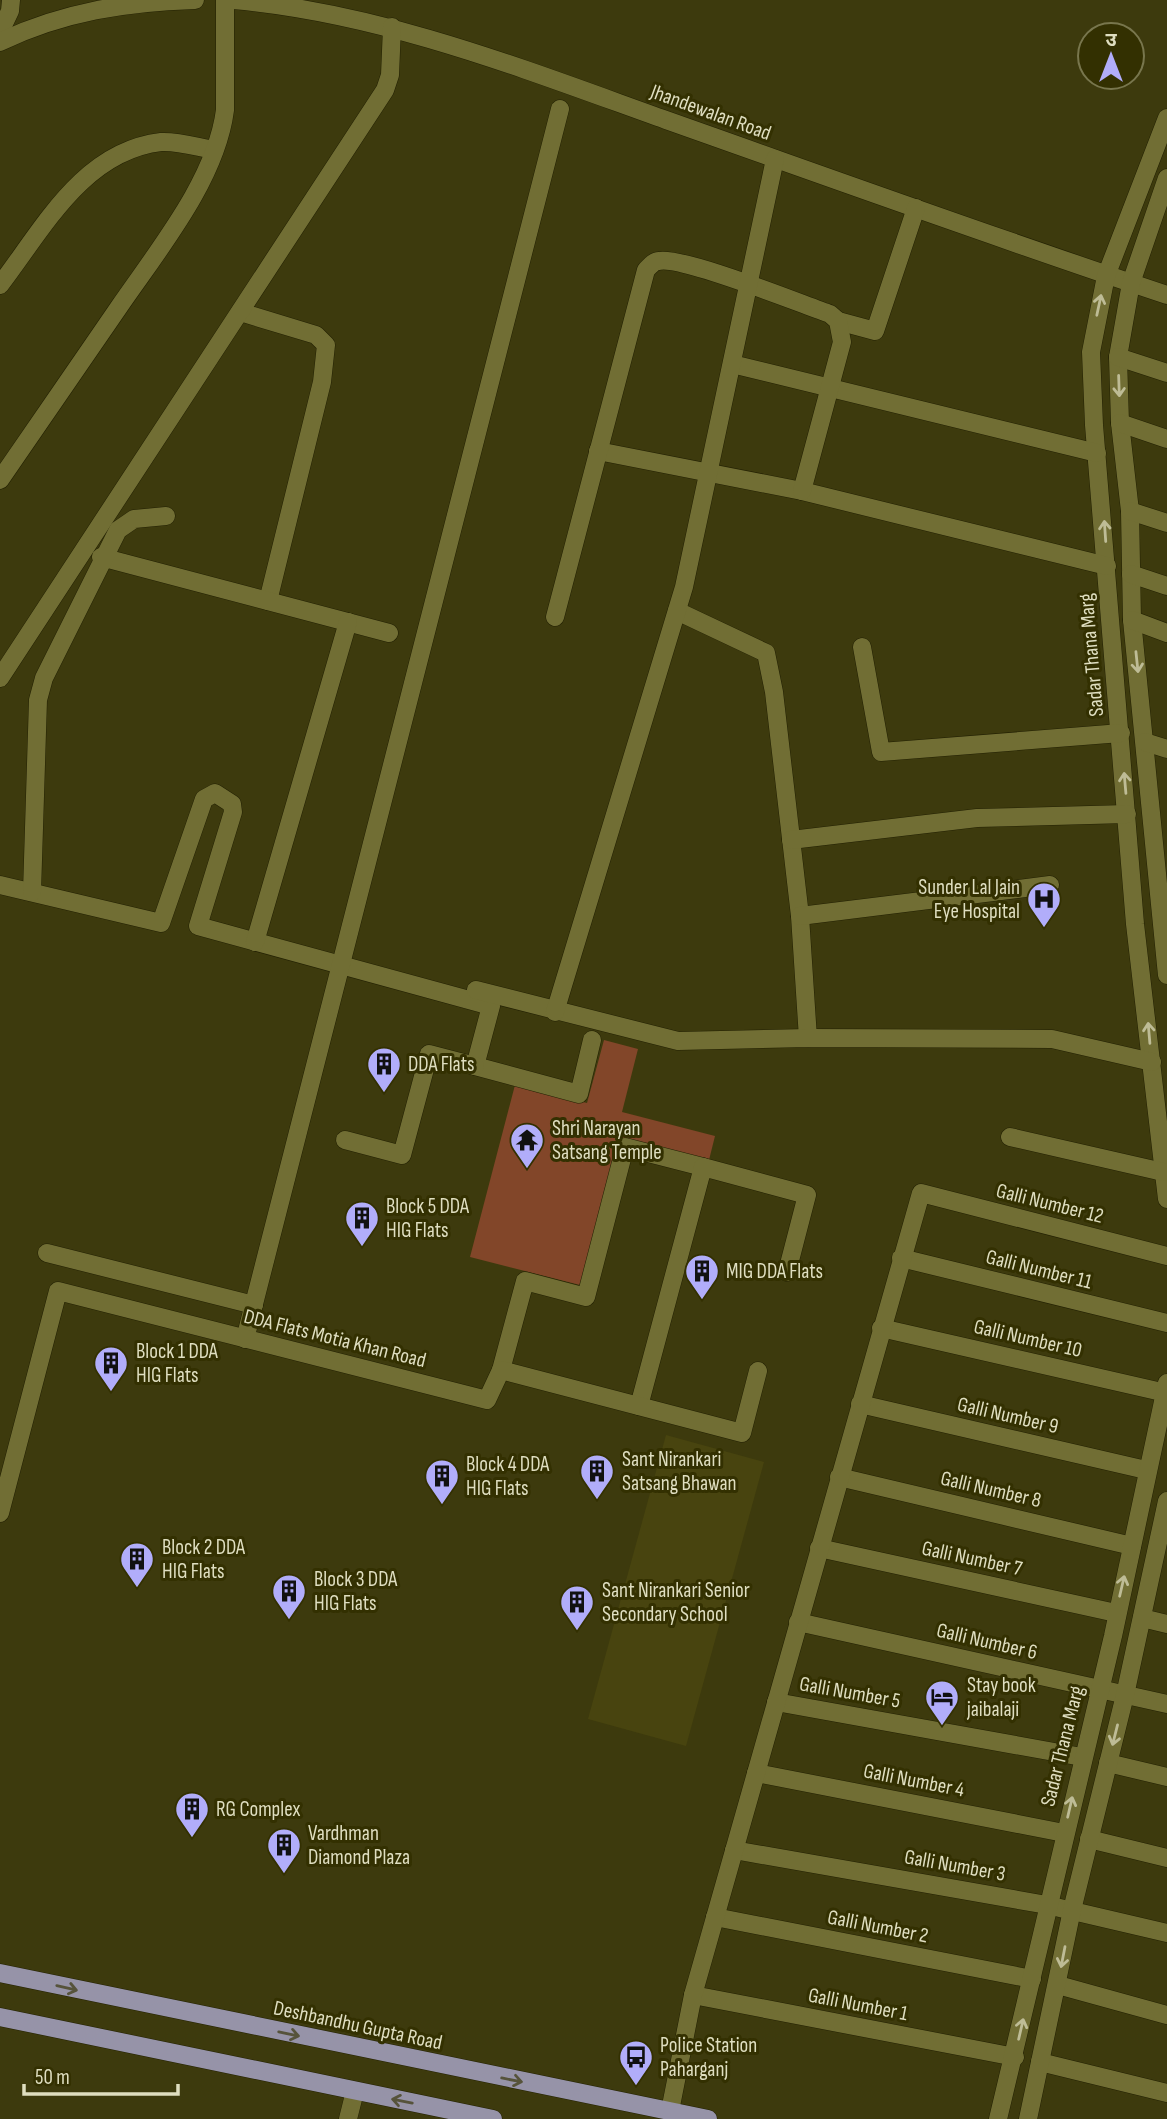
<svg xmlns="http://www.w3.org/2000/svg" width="1167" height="2119" viewBox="0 0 1167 2119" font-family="'Sofia Sans Condensed','Noto Sans Devanagari',sans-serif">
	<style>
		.built { fill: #48440f }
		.green { fill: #824629 }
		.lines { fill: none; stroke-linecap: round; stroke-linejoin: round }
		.minor-casing { stroke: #232103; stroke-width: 19 }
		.major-casing { stroke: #232103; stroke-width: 19 }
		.minor { stroke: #716e34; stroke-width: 18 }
		.major { stroke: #9693a8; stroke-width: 18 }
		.oneway { stroke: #bebc96 }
		.oneway2 { stroke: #56533b }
		.labels { text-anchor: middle; stroke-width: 6; stroke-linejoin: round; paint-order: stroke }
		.street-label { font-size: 21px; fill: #dfdec0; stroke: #333001 }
		.poi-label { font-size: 21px; fill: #dfdec0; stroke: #333001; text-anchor: start }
	</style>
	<rect width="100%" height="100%" fill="#3d3a0d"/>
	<polygon class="built" points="666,1435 764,1462 686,1746 588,1719"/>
	<polygon class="green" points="604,1040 638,1049 622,1112 715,1136 708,1164 618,1141 580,1285 470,1257 515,1085 587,1103"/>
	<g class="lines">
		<g class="minor-casing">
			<g id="minor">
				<path d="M 233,0 C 383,13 526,70 666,120 C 833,179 999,239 1167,295"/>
				<polyline points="0,32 10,11 11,0"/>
				<path d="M 0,42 C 62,12 127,2 195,0"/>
				<polyline points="1167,118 1106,276 1091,352 1094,425 1135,924 1167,1199"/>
				<polyline points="1167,178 1131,283 1118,357 1120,423 1130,511 1132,620 1167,975"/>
				<path d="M 0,285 C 43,229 83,151 161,142 C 178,141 197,147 214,150"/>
				<polyline points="240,312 316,335 326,345 322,382 268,601"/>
				<polyline points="838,321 875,331 916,208"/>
				<polyline points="1118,357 1167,373"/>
				<polyline points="732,364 1097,453"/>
				<polyline points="1120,423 1167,439"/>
				<polyline points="598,451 802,491 1107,566"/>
				<path d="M 0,480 C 40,422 79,365 119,307 C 158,250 216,180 225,110 L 225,0"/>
				<polyline points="1130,511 1167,523"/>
				<polyline points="101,557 389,633"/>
				<polyline points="1131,574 1167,586"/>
				<polyline points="677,611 766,653 774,692 800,916 808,1038"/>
				<path d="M 555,617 L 646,270 C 650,266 654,261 659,261 C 683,256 801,304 830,314 L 838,321 L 842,342 L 802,491"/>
				<polyline points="1132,620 1167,633"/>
				<polyline points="862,647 881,752 1121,733"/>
				<polyline points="0,678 385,90 390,75 392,27"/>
				<polyline points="1145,742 1167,749"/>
				<polyline points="791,840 977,818 1127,814"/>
				<polyline points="0,885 161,923 204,799 215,793 232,804 233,812 198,926 491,1006 475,1066 579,1094 592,1040"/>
				<polyline points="32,892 38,700 44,678 118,530 134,519 166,516"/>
				<polyline points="800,916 1050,885"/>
				<polyline points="255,942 348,622"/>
				<polyline points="476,990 678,1041 808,1038 1052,1039 1152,1062"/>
				<polyline points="555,1012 684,587 775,159"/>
				<polyline points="1010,1137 1163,1172"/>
				<polyline points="345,1140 402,1155 429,1054 475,1066"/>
				<polyline points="47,1253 254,1305"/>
				<polyline points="901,1258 1167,1323"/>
				<polyline points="881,1328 1166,1393"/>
				<polyline points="245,1339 560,109"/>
				<polyline points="501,1370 525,1281 586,1297 625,1147 703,1167"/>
				<polyline points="860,1404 1146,1470"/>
				<polyline points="639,1406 703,1167 807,1195 787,1272"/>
				<polyline points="839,1477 1132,1546"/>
				<polyline points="0,1513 58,1291 487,1400 501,1370 742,1433 758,1371"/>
				<polyline points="819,1548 1116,1613"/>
				<polyline points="1142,1618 1167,1624"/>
				<polyline points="798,1622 1167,1704"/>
				<polyline points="776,1702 1082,1757"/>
				<polyline points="1108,1763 1167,1777"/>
				<polyline points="756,1773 1064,1833"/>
				<polyline points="1089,1839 1167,1858"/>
				<polyline points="734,1850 1047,1905 1167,1933"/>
				<polyline points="715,1917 1032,1979"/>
				<polyline points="1058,1985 1167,2015"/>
				<polyline points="693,1995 1015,2057"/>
				<polyline points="1040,2062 1167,2093"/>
				<polyline points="670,2111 693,1995 921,1193 1167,1256"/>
				<polyline points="348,2119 355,2091"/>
				<polyline points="998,2119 1113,1636 1167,1383"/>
				<polyline points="1028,2119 1072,1910 1125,1695 1167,1501"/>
			</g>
		</g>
		<g class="major-casing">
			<g id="major">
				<polyline points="0,1973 708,2119"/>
				<polyline points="0,2017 493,2119"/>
			</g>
		</g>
		<use href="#minor" class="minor"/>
		<use href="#major" class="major"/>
	</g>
	<defs><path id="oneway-shaft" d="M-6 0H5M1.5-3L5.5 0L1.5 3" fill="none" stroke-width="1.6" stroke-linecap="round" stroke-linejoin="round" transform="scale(1.75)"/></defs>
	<g class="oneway">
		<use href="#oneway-shaft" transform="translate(1099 305) rotate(-78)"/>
		<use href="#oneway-shaft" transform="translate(1119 386) rotate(88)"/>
		<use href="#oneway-shaft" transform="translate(1105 531) rotate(-94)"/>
		<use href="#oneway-shaft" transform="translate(1137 662) rotate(84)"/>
		<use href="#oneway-shaft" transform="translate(1125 783) rotate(-95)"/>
		<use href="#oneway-shaft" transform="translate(1149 1033) rotate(-95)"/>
		<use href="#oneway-shaft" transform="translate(1122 1586) rotate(-77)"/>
		<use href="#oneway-shaft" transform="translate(1115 1735) rotate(104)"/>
		<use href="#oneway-shaft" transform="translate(1070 1807) rotate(-77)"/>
		<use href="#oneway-shaft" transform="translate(1063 1957) rotate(101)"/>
		<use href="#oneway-shaft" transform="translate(1021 2029) rotate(-77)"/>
	</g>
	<g class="oneway2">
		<use href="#oneway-shaft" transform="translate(67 1988) rotate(13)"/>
		<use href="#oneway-shaft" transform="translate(289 2034) rotate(12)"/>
		<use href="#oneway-shaft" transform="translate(512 2080) rotate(11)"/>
		<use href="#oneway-shaft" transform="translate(402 2101) rotate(-169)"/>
	</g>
	<defs>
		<g id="hospital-pin" transform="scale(1.75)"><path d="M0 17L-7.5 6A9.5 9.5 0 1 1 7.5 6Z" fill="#b1adfa" stroke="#333001"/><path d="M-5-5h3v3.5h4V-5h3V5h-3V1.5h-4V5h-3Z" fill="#111"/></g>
		<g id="building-pin" transform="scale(1.75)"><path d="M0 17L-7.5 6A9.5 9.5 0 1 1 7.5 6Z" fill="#b1adfa" stroke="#333001"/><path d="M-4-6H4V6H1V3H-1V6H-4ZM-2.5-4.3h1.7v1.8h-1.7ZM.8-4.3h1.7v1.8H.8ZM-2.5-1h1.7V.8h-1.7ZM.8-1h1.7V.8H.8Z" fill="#111"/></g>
		<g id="temple-pin" transform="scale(1.75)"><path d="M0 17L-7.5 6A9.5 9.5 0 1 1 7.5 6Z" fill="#b1adfa" stroke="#333001"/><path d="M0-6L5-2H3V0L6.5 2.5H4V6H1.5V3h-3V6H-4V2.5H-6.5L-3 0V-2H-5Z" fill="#111"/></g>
		<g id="hotel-pin" transform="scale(1.75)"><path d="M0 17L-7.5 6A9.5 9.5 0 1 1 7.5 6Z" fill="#b1adfa" stroke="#333001"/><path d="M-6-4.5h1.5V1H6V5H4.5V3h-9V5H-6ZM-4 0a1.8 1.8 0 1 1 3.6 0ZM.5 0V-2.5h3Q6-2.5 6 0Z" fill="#111"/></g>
		<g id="bus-pin" transform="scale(1.75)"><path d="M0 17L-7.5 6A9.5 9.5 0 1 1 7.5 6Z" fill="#b1adfa" stroke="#333001"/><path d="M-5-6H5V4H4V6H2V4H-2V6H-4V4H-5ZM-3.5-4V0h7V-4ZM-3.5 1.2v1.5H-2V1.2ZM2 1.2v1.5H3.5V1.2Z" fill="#111"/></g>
	</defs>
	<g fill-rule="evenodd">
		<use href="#hospital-pin" x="1044" y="899"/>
		<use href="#building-pin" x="384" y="1064"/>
		<use href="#temple-pin" x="527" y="1140"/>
		<use href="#building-pin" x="362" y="1218"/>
		<use href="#building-pin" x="702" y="1271"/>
		<use href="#building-pin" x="111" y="1363"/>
		<use href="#building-pin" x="597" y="1471"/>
		<use href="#building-pin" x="442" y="1476"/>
		<use href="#building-pin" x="137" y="1559"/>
		<use href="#building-pin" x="289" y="1591"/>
		<use href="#building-pin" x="577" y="1602"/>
		<use href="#hotel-pin" x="942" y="1697"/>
		<use href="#building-pin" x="192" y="1809"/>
		<use href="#building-pin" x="284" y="1845"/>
		<use href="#bus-pin" x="636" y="2057"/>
	</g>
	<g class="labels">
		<g class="street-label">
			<text transform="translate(711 112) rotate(20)" y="7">Jhandewalan Road</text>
			<text transform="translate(1091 655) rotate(-95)" y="7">Sadar Thana Marg</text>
			<text transform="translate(1050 1203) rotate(14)" y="7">Galli Number 12</text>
			<text transform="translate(1039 1269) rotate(14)" y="7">Galli Number 11</text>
			<text transform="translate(335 1338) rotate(14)" y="7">DDA Flats Motia Khan Road</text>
			<text transform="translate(1028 1338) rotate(13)" y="7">Galli Number 10</text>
			<text transform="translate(1008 1415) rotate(13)" y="7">Galli Number 9</text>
			<text transform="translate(991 1489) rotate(13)" y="7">Galli Number 8</text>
			<text transform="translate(972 1558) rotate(12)" y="7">Galli Number 7</text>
			<text transform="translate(987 1641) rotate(13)" y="7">Galli Number 6</text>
			<text transform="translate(850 1692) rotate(10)" y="7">Galli Number 5</text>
			<text transform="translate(1062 1746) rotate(-76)" y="7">Sadar Thana Marg</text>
			<text transform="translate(914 1780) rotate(11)" y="7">Galli Number 4</text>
			<text transform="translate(955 1865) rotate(10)" y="7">Galli Number 3</text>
			<text transform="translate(878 1926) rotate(11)" y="7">Galli Number 2</text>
			<text transform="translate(858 2004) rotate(11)" y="7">Galli Number 1</text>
			<text transform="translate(358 2025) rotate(12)" y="7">Deshbandhu Gupta Road</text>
		</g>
		<g class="poi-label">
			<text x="1020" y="894" text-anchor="end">Sunder Lal Jain<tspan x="1020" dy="24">Eye Hospital</tspan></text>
			<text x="408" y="1071">DDA Flats</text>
			<text x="552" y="1135">Shri Narayan<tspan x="552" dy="24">Satsang Temple</tspan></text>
			<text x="386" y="1213">Block 5 DDA<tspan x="386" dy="24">HIG Flats</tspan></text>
			<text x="726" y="1278">MIG DDA Flats</text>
			<text x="136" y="1358">Block 1 DDA<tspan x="136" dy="24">HIG Flats</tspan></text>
			<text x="622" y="1466">Sant Nirankari<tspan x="622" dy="24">Satsang Bhawan</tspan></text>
			<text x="466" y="1471">Block 4 DDA<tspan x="466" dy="24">HIG Flats</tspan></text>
			<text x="162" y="1554">Block 2 DDA<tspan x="162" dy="24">HIG Flats</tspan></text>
			<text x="314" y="1586">Block 3 DDA<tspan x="314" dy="24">HIG Flats</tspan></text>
			<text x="602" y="1597">Sant Nirankari Senior<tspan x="602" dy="24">Secondary School</tspan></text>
			<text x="967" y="1692">Stay book<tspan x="967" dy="24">jaibalaji</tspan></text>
			<text x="216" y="1816">RG Complex</text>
			<text x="308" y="1840">Vardhman<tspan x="308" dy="24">Diamond Plaza</tspan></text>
			<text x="660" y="2052">Police Station<tspan x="660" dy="24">Paharganj</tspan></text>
		</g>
	</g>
	<g transform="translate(1111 56)"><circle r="33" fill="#333001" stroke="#78764d" stroke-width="2"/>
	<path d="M0-5L12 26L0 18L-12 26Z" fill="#b1adfa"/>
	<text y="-10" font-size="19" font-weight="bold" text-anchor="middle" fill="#dfdec0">उ</text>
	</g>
	<path d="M24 2084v10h154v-10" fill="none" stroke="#dfdec0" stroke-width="3.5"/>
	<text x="35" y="2084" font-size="21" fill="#dfdec0" stroke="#333001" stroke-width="5" paint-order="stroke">50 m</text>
</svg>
